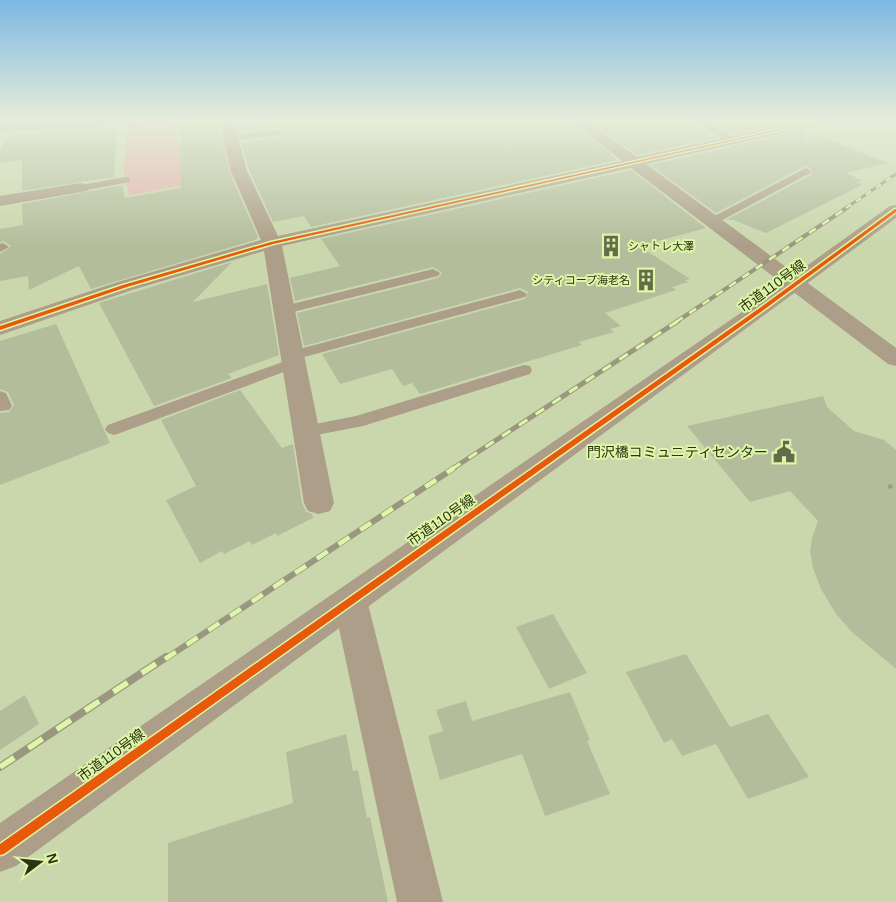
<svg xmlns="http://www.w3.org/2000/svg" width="896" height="902" viewBox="0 0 896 902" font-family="Helvetica,'Noto Sans JP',sans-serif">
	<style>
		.green { fill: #e4b0ae }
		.building { fill: #b3bd9b }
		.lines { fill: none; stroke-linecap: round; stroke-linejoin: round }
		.path { stroke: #a09a82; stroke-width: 4; stroke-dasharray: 4.5 4.5; stroke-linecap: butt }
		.service { fill: #ac9e88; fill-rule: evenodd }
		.minor { fill: #ac9e88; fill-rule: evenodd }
		.tertiary { fill: #ac9e88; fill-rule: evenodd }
		.rail-far4-casing { stroke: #9b967f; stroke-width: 3 }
		.rail-far3-casing { stroke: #9b967f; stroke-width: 4 }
		.rail-far2-casing { stroke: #9b967f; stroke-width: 5 }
		.rail-far1-casing { stroke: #9b967f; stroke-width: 6 }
		.rail-casing { stroke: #9b967f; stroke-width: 8 }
		.rail-far4 { stroke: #def6a7; stroke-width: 2; stroke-dasharray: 6; stroke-linecap: butt }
		.rail-far3 { stroke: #def6a7; stroke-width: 2.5; stroke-dasharray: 8; stroke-linecap: butt }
		.rail-far2 { stroke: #def6a7; stroke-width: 3; stroke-dasharray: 10; stroke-linecap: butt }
		.rail-far1 { stroke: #def6a7; stroke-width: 4.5; stroke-dasharray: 13; stroke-linecap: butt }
		.rail { stroke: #def6a7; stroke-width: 5.5; stroke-dasharray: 17; stroke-linecap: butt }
		.cycleway-casing { stroke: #def6a7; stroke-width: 3 }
		.cycleway { fill: #e8590c; fill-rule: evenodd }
		.labels { text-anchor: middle; stroke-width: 4; stroke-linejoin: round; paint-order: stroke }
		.far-poi-label { font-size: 11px; fill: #2a3313; stroke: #def6a7; text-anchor: start }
		.street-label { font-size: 14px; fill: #2a3313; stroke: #def6a7 }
		.poi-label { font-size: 14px; fill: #2a3313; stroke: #def6a7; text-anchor: end }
	</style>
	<rect width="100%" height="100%" fill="#cad7ac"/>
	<polygon class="green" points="175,121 178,144 224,139 233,177 129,195 124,172 127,124"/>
	<g class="building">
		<polygon points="180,119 217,119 229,172 258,237 255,240 91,289 79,266 29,290 28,276 0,281 0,254 11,246 4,241 0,242 0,229 23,225 22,204 122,185 125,198 181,188"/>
		<polygon points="299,119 567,119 618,160 311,227 304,216 273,222 249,170 241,142 282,137 286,133 279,128 238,132 237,125"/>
		<polygon points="588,119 697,119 697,126 717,138 637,155"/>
		<polygon points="706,119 802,119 731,135"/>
		<polygon points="117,128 114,177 22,191 22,160 0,163 0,151 10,133"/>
		<polygon points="805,130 806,141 817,135 888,163 846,173 863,181 856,182 862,185 766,233 734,220 726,220 811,175 812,169 805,166 716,213 650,165"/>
		<polygon points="631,170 706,228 639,246 690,279 685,280 688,282 672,287 676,290 605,313 621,326 610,329 614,332 579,342 582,345 420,394 412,383 403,386 392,369 340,384 322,354 525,299 528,292 520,288 304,346 297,313 438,278 442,273 433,267 295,301 290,278 340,266 321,239"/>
		<polygon points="232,262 193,302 267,284 279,355 228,374 232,378 154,406 99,303"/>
		<polygon points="56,324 110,443 0,485 0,413 9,412 14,405 8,392 0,389 0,341"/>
		<polygon points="240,390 282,448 293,444 302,503 306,512 312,514 313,518 277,536 276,533 252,545 250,541 224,554 222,551 200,563 166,500 196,486 161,420"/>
		<polygon points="823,396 827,407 854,431 884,440 896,450 896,669 852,632 836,614 821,589 813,568 810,551 812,538 818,521 790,491 750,502 687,426"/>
		<polygon points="553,614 587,673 549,689 516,627"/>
		<polygon points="686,654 730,727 768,714 809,777 748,799 716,744 682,756 672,739 664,743 626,672"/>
		<polygon points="570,692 590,740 587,741 610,794 545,816 522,754 440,780 428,736 443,731 436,710 466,701 472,721"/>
		<polygon points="25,695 39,724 0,750 0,711"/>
		<polygon points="346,734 353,771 358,770 367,818 370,817 388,902 168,902 168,843 293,803 286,752"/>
	</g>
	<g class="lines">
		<polyline class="path" points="888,487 896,485"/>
		<g class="service">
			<polygon points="698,120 704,120 736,140 728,142 698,124"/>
			<polygon points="279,130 284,133 282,135 229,141 224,138 229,135"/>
			<polygon points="806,168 811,171 810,173 715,224 707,224 705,221"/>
			<polygon points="126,177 130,178 130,182 81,191 75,188 81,185"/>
			<polygon points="3,243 9,247 0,252 0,244"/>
			<polygon points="433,269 440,273 438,276 285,314 278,310 280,307"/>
			<polygon points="520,290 527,294 525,297 297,359 302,363 300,366 120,433 114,435 108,433 105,429 108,425 291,359 286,355 288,352"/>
			<polygon points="524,365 530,366 532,370 530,374 363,426 306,437 300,435 297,431 300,427 356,416"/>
			<polygon points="0,391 6,393 12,406 9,410 0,411"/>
		</g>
		<g class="minor">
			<polygon points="92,119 175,119 168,123 0,132 0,124"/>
			<polygon points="219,119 233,119 247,171 278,236 622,161 569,119 585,119 637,157 811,119 836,119 829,123 646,164 896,348 896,366 888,364 631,168 282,246 334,503 330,511 319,514 308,511 304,503 264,251 132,290 0,335 0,321 118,282 261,240 231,171"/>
			<polygon points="81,183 87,185 89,188 87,191 0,206 0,196"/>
			<polygon points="350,585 362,590 367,600 443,902 397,902 333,600 338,590"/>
		</g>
		<polygon class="tertiary" points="896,205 896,218 16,866 0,872 0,823 755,303 890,206"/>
		<g class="rail-far4-casing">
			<polyline id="rail-far4" points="846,208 896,174"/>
		</g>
		<g class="rail-far3-casing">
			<polyline id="rail-far3" points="676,322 848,207"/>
		</g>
		<g class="rail-far2-casing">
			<polyline id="rail-far2" points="452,469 678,321"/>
		</g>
		<g class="rail-far1-casing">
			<polyline id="rail-far1" points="165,659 454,468"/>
		</g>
		<g class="rail-casing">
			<polyline id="rail" points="0,767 166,657"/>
		</g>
		<use href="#rail-far4" class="rail-far4"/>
		<use href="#rail-far3" class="rail-far3"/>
		<use href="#rail-far2" class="rail-far2"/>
		<use href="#rail-far1" class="rail-far1"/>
		<use href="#rail" class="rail"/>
		<g class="cycleway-casing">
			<g id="cycleway">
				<polygon points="825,119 830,119 273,244 127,287 0,330 0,326 123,285 271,242"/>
				<polygon points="895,209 896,209 896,212 765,309 4,854 0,855 0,844 761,307"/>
			</g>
		</g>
		<use href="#cycleway" class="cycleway"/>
	</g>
	<linearGradient id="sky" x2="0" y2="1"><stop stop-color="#7db8e3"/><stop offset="0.49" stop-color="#e7edda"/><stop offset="1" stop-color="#e7edda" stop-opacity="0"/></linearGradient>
	<rect width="896" height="245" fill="url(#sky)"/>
	<defs>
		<g id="building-bare" transform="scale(1.725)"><path d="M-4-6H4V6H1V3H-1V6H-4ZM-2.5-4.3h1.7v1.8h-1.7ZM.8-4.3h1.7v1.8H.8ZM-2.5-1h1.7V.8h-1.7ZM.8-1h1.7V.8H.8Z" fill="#626c49" stroke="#def6a7" stroke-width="2.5" paint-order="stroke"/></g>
		<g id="civic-bare" transform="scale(1.725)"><path d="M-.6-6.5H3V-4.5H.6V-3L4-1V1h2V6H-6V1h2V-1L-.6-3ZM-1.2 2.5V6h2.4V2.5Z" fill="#626c49" stroke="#def6a7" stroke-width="2.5" paint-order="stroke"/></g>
	</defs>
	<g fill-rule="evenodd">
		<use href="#building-bare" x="611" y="246"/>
		<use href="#building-bare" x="646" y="280"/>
		<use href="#civic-bare" x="784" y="452"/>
	</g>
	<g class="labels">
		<g class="far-poi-label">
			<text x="628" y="250">シャトレ大澤</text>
			<text x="630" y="284" text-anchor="end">シティコープ海老名</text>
		</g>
		<g class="street-label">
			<text transform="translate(772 286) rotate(-36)" y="5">市道110号線</text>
			<text transform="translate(441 520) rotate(-35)" y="5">市道110号線</text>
			<text transform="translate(111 755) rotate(-36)" y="5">市道110号線</text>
		</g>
		<g class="poi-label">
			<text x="768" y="457">門沢橋コミュニティセンター</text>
		</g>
	</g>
	<g transform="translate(40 862) rotate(74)" stroke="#def6a7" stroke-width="4" paint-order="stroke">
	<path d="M0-4L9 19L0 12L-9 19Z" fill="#2a3313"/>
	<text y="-8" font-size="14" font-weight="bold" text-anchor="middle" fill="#2a3313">N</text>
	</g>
</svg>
